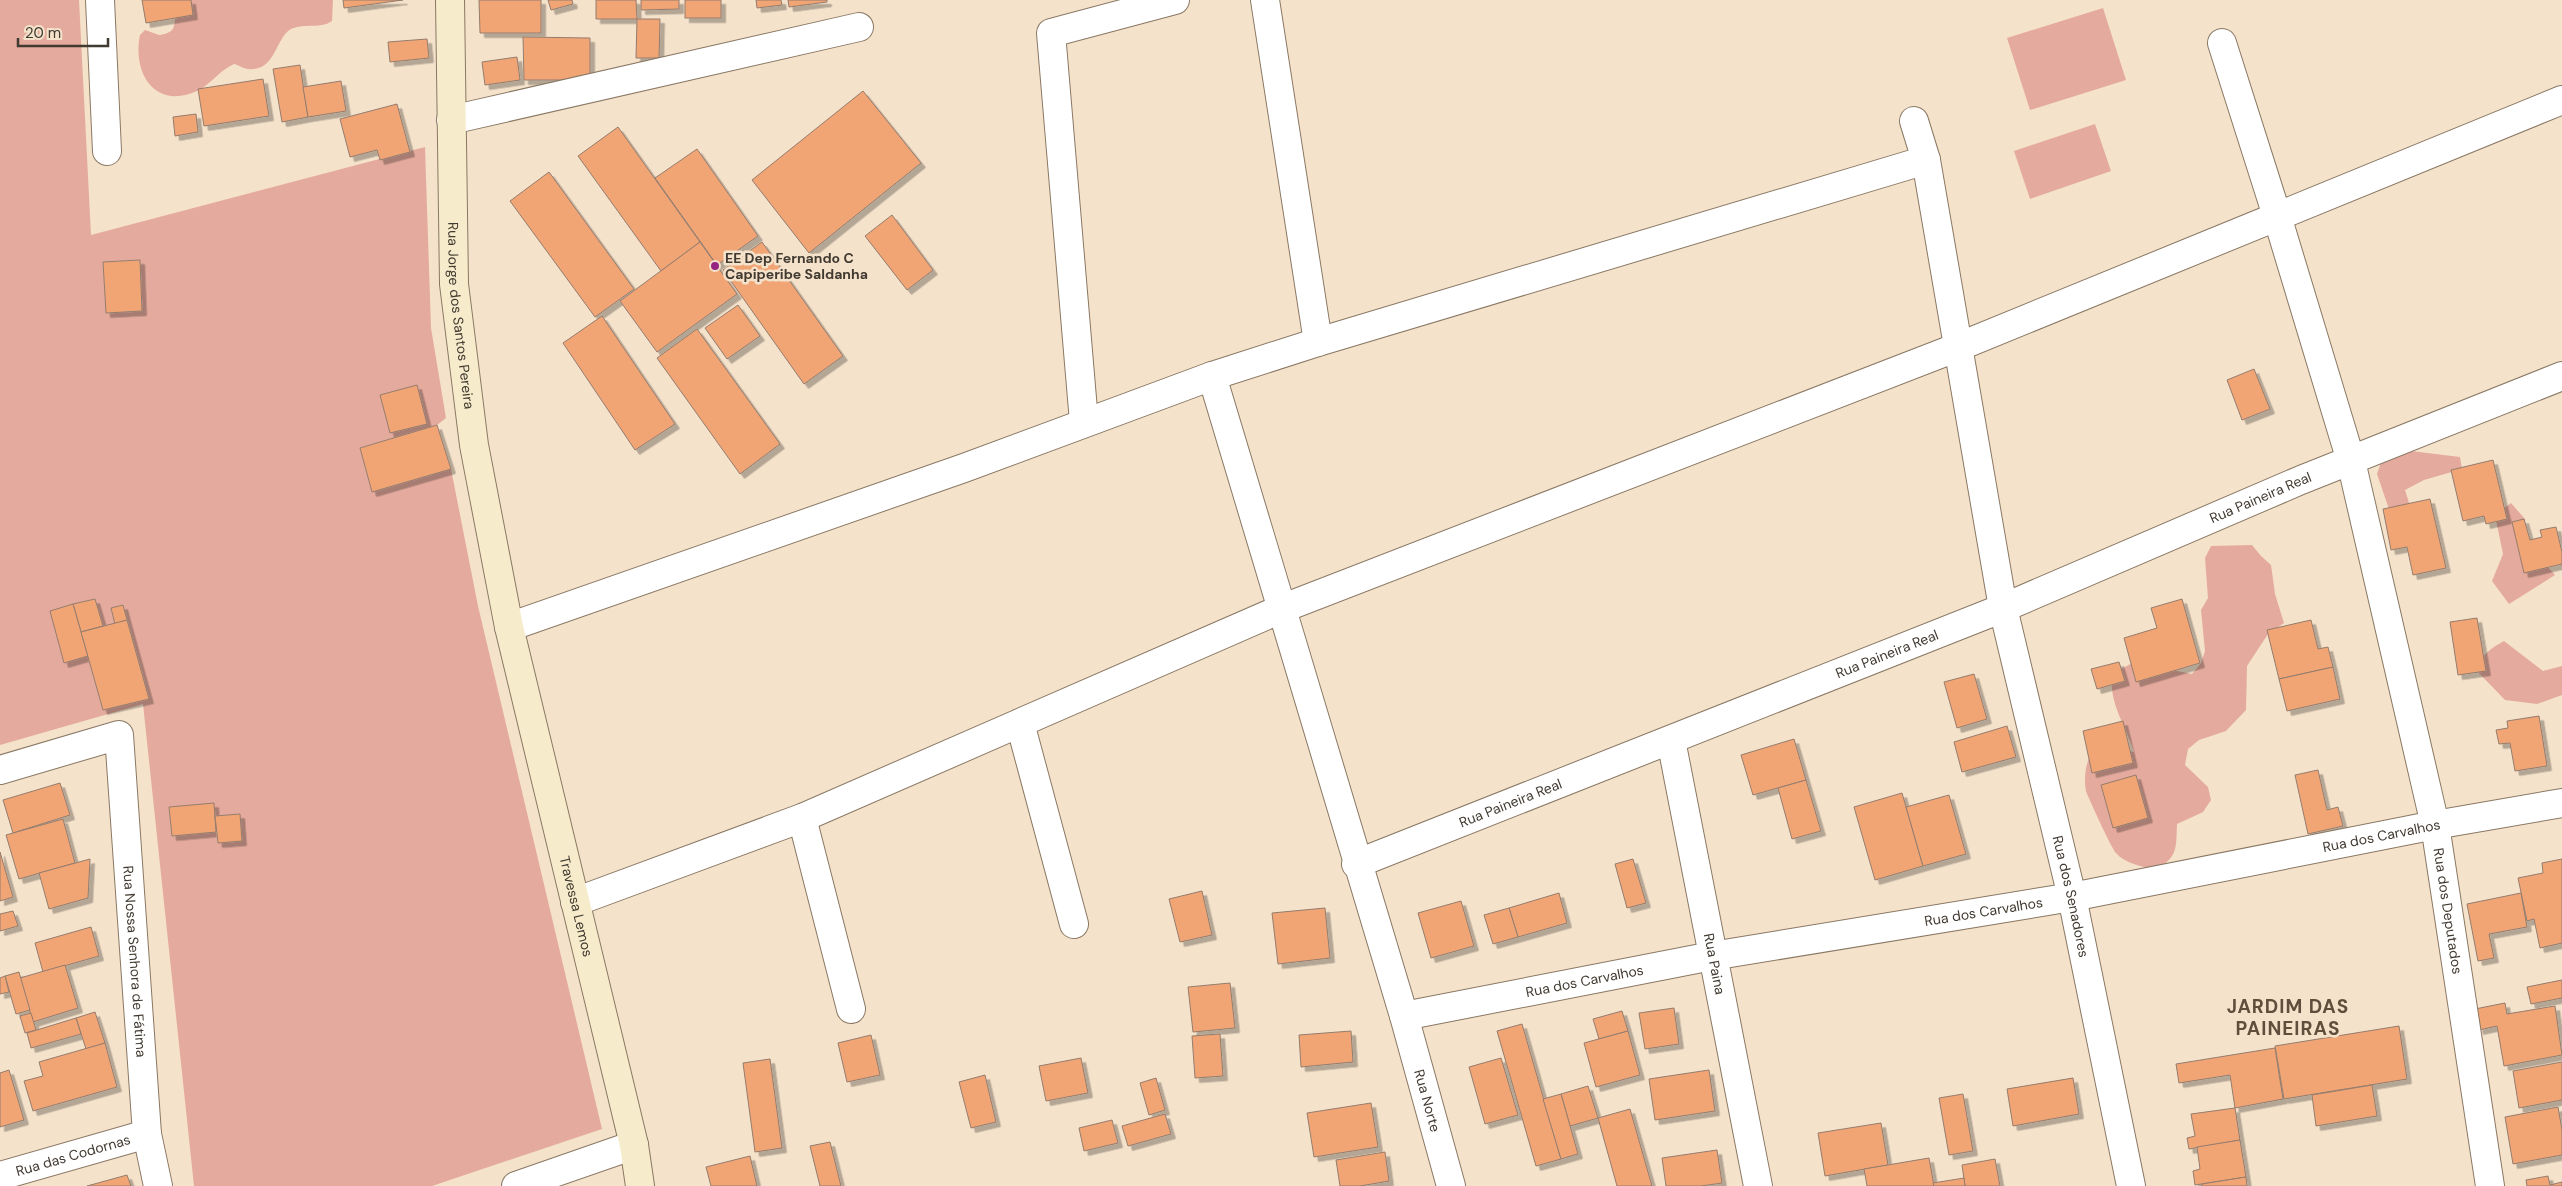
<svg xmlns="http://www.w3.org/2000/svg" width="2562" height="1186" viewBox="0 0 2562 1186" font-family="'DM Sans',sans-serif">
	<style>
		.green { fill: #e4aa9d; fill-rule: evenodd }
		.building { fill: #f1a574; stroke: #947c6e; filter: url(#shadow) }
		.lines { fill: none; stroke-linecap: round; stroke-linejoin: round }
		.street-casing { stroke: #897864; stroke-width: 30 }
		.secondary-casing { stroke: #897864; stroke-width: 30 }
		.street { stroke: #fff; stroke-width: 28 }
		.secondary { stroke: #f6ebca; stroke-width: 28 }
		.poi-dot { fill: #952382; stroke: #f5e2cb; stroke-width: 2 }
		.labels { text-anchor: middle; stroke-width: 5; stroke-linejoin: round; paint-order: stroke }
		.poi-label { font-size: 14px; font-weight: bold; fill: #413a31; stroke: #f5e2cb; text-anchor: start }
		.street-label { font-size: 14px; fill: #413a31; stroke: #f5e2cb }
		.district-label { font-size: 19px; font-weight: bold; letter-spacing: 1px; fill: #5e4e3b; stroke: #f5e2cb }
	</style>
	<defs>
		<filter id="shadow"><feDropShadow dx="4.5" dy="4.5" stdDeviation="0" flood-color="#0004"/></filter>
	</defs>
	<rect width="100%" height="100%" fill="#f5e2cb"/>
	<g class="green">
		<path d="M 0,0 L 79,0 L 91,235 L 425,147 L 431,328 L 446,418 L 437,425 L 360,448 L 372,492 L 451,469 L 478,606 L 602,1129 L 432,1186 L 194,1186 L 143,704 L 0,745 ZM 140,260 L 142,311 L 106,313 L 103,262 ZM 95,599 L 103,626 L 115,624 L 111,608 L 123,605 L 149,698 L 103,710 L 88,656 L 51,611 ZM 169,807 L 215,816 L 239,814 L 242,841 L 218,843 L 216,832 L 172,836 Z"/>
		<path d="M 190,0 L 333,0 L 332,21 C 321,29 305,23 291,29 C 275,38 276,72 248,69 C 244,69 239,65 234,64 C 220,70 209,86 197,91 C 155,110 132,73 140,35 L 145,30 L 159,35 C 180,32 171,24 178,12 C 181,8 187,4 190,0 Z"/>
		<polygon points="2103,8 2126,80 2030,110 2007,38"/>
		<polygon points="2095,124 2111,171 2030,199 2014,151"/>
		<polygon points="2386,448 2460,457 2462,469 2424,480 2405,490 2410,506 2391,515 2377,474"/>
		<polygon points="2511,503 2525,519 2527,544 2555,575 2509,604 2492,581 2503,554 2495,515"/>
		<path d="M 2252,545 L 2261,556 L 2271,565 L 2275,594 L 2284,623 L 2268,634 L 2247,666 L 2246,710 L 2226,731 L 2199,740 L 2188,749 L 2185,765 L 2208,787 L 2211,800 L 2203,812 L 2177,824 C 2176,849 2178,858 2154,870 C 2141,866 2124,863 2116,853 C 2112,849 2087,795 2086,791 C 2083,775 2086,745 2108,745 C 2116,745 2125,751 2134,752 C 2125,723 2109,705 2112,674 L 2158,649 L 2177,671 L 2192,674 L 2201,663 L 2205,651 L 2201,610 L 2208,598 L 2205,558 L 2211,546 Z"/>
		<path d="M 2504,641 L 2543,671 L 2562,666 L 2562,695 L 2537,704 L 2505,700 L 2477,671 C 2480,656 2491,648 2504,641 Z"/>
	</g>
	<g class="building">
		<polygon points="142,0 191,0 193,15 146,23"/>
		<polygon points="343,0 403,0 344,8"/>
		<polygon points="479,0 541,0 541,33 480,33"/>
		<polygon points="548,0 572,0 573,4 551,10"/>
		<polygon points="596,0 636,0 637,19 596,19"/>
		<polygon points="641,0 679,0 679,9 641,10"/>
		<rect x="685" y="0" width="36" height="18"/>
		<polygon points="756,0 781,0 782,5 757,8"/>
		<polygon points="788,0 827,0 827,2 789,7"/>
		<polygon points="637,19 660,19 659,58 636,58"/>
		<polygon points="523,37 590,38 590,80 524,80"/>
		<polygon points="427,39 429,58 390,62 388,42"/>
		<polygon points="517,57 520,80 485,85 482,62"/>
		<polygon points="300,65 308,117 282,122 273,69"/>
		<polygon points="263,79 269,116 204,126 198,89"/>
		<polygon points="341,81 346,111 308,117 303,87"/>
		<polygon points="863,91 921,163 809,253 752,180"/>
		<polygon points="397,104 410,152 380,160 377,150 350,157 340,119"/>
		<polygon points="196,114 198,132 175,136 173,117"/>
		<polygon points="618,127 700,242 661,271 578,156"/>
		<polygon points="697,149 758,236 717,265 655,178"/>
		<polygon points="549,172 634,289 595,317 510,201"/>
		<polygon points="892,215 933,270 907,290 865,236"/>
		<polygon points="700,242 737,294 657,352 620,301"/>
		<polygon points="762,242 843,356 804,384 723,270"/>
		<polygon points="140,260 142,311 106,313 103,262"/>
		<polygon points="738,305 760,336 727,359 705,328"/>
		<polygon points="602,316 675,424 635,450 563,343"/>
		<polygon points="697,329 780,444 740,474 657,358"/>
		<polygon points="2254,369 2270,409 2242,420 2227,380"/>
		<polygon points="417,385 427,424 390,433 380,395"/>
		<polygon points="437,425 451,469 372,492 360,448"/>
		<polygon points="2493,460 2507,519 2486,524 2484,516 2463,521 2451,470"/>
		<polygon points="2430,499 2446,568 2413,575 2407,547 2391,550 2383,509"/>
		<polygon points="2524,519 2530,540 2542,537 2540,530 2556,527 2562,552 2562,564 2524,573 2512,522"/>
		<polygon points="95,599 103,626 81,632 73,604"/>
		<polygon points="2182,599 2200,663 2136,682 2124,638 2157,628 2151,608"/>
		<polygon points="73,604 88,656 64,663 50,611"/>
		<polygon points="123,605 127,620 115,624 111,608"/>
		<polygon points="2477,618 2486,671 2458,675 2450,622"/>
		<polygon points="127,620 149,699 103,710 81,632"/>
		<polygon points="2311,620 2318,649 2328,647 2333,667 2279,679 2267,630"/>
		<polygon points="2119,662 2125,681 2097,689 2091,669"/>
		<polygon points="2333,667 2340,699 2287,711 2279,679"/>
		<polygon points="1974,674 1987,719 1957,728 1944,682"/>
		<polygon points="2539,716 2547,766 2515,771 2510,743 2499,744 2496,730 2508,728 2507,721"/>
		<polygon points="2123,721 2133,763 2092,773 2083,731"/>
		<polygon points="2007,726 2016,757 1962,772 1954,742"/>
		<polygon points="1794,739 1806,780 1753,795 1741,755"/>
		<polygon points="2318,770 2327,810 2338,807 2343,826 2308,834 2295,775"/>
		<polygon points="2136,775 2148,818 2113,828 2101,785"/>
		<polygon points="1806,780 1821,831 1792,839 1778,788"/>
		<polygon points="60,783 70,815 13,833 3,800"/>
		<polygon points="1902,793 1923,866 1875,880 1854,807"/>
		<polygon points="1949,795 1966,854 1923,866 1906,807"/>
		<polygon points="214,803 216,832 172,836 169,807"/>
		<polygon points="240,814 242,841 218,843 215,816"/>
		<polygon points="63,819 75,863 19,879 6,835"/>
		<polygon points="0,852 13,897 0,901"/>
		<polygon points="90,859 88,898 49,909 39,873"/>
		<polygon points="1633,859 1646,903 1627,908 1615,864"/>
		<polygon points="2562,859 2562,943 2540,948 2534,919 2527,921 2518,878 2543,873 2542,863"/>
		<polygon points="1202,891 1212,935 1180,942 1169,899"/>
		<polygon points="1559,893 1567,923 1518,937 1509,908"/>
		<polygon points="2521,893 2527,927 2489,934 2494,958 2478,961 2467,904"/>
		<polygon points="1461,901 1474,946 1431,958 1418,913"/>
		<polygon points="1325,908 1330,958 1278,964 1272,913"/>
		<polygon points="1509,908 1518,937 1493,944 1484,915"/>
		<polygon points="13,911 18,926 0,931 0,914"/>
		<polygon points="91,927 99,956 43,972 35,943"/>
		<polygon points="65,965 78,1008 33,1022 20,978"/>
		<polygon points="19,972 30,1010 16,1014 5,976"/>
		<polygon points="5,976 9,992 0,994 0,978"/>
		<polygon points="2562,980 2562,998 2531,1004 2527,987"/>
		<polygon points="1230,983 1235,1028 1193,1032 1188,987"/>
		<polygon points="2505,1003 2507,1014 2555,1006 2562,1055 2504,1066 2497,1026 2479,1030 2475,1009"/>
		<polygon points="1674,1008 1679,1044 1645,1049 1639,1013"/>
		<polygon points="1622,1011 1628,1031 1599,1039 1593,1019"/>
		<polygon points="95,1012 105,1043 86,1049 76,1018"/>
		<polygon points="31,1013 36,1030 25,1033 20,1016"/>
		<polygon points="76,1018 81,1034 31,1048 27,1033"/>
		<polygon points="1522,1024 1561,1159 1536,1166 1497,1031"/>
		<polygon points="2399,1026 2407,1079 2284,1099 2275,1046"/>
		<polygon points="1351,1031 1353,1062 1301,1067 1299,1035"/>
		<polygon points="1628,1031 1640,1075 1596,1087 1584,1043"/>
		<polygon points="1220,1034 1223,1076 1195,1078 1192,1036"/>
		<polygon points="871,1035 880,1075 847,1082 838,1043"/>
		<polygon points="105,1043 117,1087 33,1111 24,1081 43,1076 39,1062"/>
		<polygon points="2275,1048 2283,1099 2235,1108 2230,1075 2179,1083 2176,1064"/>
		<polygon points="1081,1058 1088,1093 1046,1101 1039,1066"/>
		<polygon points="1501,1058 1518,1115 1485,1124 1469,1067"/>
		<polygon points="770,1059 782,1148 755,1152 743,1063"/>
		<polygon points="2562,1062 2562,1100 2519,1108 2513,1071"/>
		<polygon points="9,1070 24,1120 0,1127 0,1073"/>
		<polygon points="1709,1070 1715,1111 1655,1120 1649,1079"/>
		<polygon points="985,1075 996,1122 971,1128 959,1082"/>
		<polygon points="1156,1078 1165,1110 1149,1115 1140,1083"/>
		<polygon points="2073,1078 2079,1114 2013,1126 2007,1089"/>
		<polygon points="2372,1085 2377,1116 2316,1126 2312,1095"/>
		<polygon points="1588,1086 1598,1118 1570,1126 1561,1094"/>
		<polygon points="1561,1094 1578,1154 1561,1159 1543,1099"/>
		<polygon points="1963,1094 1973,1151 1949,1155 1939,1098"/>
		<polygon points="1371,1103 1378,1147 1314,1157 1307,1113"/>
		<polygon points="2558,1107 2562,1130 2562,1155 2513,1164 2505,1117"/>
		<polygon points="2235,1108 2240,1140 2189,1149 2187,1138 2195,1136 2191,1114"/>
		<polygon points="1630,1109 1652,1186 1617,1186 1598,1118"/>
		<polygon points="1165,1114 1171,1134 1128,1146 1122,1126"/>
		<polygon points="1112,1120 1118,1143 1084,1151 1079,1128"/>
		<polygon points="1881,1123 1888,1165 1825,1176 1818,1133"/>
		<polygon points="2240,1140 2246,1177 2195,1185 2193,1171 2200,1169 2197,1147"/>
		<polygon points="830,1142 841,1186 820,1186 810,1146"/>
		<polygon points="1717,1150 1722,1183 1701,1186 1666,1186 1662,1158"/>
		<polygon points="1385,1152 1389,1181 1360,1186 1340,1186 1336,1160"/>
		<polygon points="750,1156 757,1186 711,1186 706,1167"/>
		<polygon points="1929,1158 1934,1186 1867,1186 1864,1169"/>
		<polygon points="1995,1159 2000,1186 1965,1186 1962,1165"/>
		<polygon points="127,1175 131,1186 87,1186"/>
		<polygon points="2548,1176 2550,1185 2562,1182 2562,1186 2527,1186 2526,1180"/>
		<polygon points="2246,1177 2247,1186 2202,1186 2202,1184"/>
		<polygon points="1964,1178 1965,1186 1934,1186 1933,1183"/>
	</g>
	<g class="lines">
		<g class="street-casing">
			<g id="street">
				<polyline points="100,0 107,151"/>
				<polyline points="1265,0 1318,342"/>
				<path id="s1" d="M 2222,43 L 2277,216 L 2351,461 L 2435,825 L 2490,1186"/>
				<polyline points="451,120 859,27"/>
				<path id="s2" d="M 1926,160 L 2003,608 L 2072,897 L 2131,1186"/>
				<path id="s3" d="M 1212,376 L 1404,1016 L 1451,1186"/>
				<polyline points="1084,422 1051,33 1175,0"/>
				<polyline points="509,627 964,468 1212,376 1318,342 1926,160 1914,121"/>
				<polyline points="1020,723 1074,924"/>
				<path id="s4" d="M 1671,740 L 1758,1186"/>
				<path id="s5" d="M 0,770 L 119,735 L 147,1134 L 158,1186"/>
				<polyline points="802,818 1281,609 1958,347 2562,100"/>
				<path id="s6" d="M 1356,864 L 2003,608 L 2301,480 L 2562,376"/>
				<polyline points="575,902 802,818 851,1009"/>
				<path id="s7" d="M 1404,1016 L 1712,956 L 2072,897 L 2435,825 L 2562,803"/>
				<path id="s8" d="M 0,1176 L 147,1134"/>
				<polyline points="516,1186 634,1145"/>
			</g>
		</g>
		<g class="secondary-casing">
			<g id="secondary">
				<path id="s9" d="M 450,0 L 454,284 L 474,445 L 509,627 L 634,1145 L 640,1186"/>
			</g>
		</g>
		<use href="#street" class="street"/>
		<use href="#secondary" class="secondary"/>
	</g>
	<circle class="poi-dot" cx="715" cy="266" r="5"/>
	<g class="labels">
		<g class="poi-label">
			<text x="725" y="263">EE Dep Fernando C<tspan x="725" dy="16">Capiperibe Saldanha</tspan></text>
		</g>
		<g class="street-label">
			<text dy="5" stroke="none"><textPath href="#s9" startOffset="316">Rua Jorge dos Santos Pereira</textPath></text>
			<text dy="5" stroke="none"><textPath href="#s6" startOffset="976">Rua Paineira Real</textPath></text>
			<text dy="5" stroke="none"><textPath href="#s6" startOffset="571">Rua Paineira Real</textPath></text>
			<text dy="5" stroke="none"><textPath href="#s6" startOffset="166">Rua Paineira Real</textPath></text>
			<text dy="5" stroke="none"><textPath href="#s7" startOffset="994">Rua dos Carvalhos</textPath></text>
			<text dy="5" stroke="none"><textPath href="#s2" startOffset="751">Rua dos Senadores</textPath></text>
			<text dy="5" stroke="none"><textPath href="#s9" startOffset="919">Travessa Lemos</textPath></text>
			<text dy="5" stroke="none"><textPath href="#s1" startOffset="898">Rua dos Deputados</textPath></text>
			<text dy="5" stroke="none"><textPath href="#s7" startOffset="589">Rua dos Carvalhos</textPath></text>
			<text dy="5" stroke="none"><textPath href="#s5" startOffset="351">Rua Nossa Senhora de Fátima</textPath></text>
			<text dy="5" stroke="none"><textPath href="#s4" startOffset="228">Rua Paina</textPath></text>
			<text dy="5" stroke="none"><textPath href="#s7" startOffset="184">Rua dos Carvalhos</textPath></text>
			<text dy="5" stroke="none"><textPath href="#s3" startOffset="756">Rua Norte</textPath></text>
			<text dy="5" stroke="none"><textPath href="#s8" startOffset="76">Rua das Codornas</textPath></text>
		</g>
		<g class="district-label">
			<text x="2288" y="1013">JARDIM DAS<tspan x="2288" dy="22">PAINEIRAS</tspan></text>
		</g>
	</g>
	<path d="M18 38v8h90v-8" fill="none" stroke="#413a31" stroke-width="2.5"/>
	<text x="25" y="38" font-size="15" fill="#413a31" stroke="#f5e2cb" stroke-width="4" paint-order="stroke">20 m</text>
</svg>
